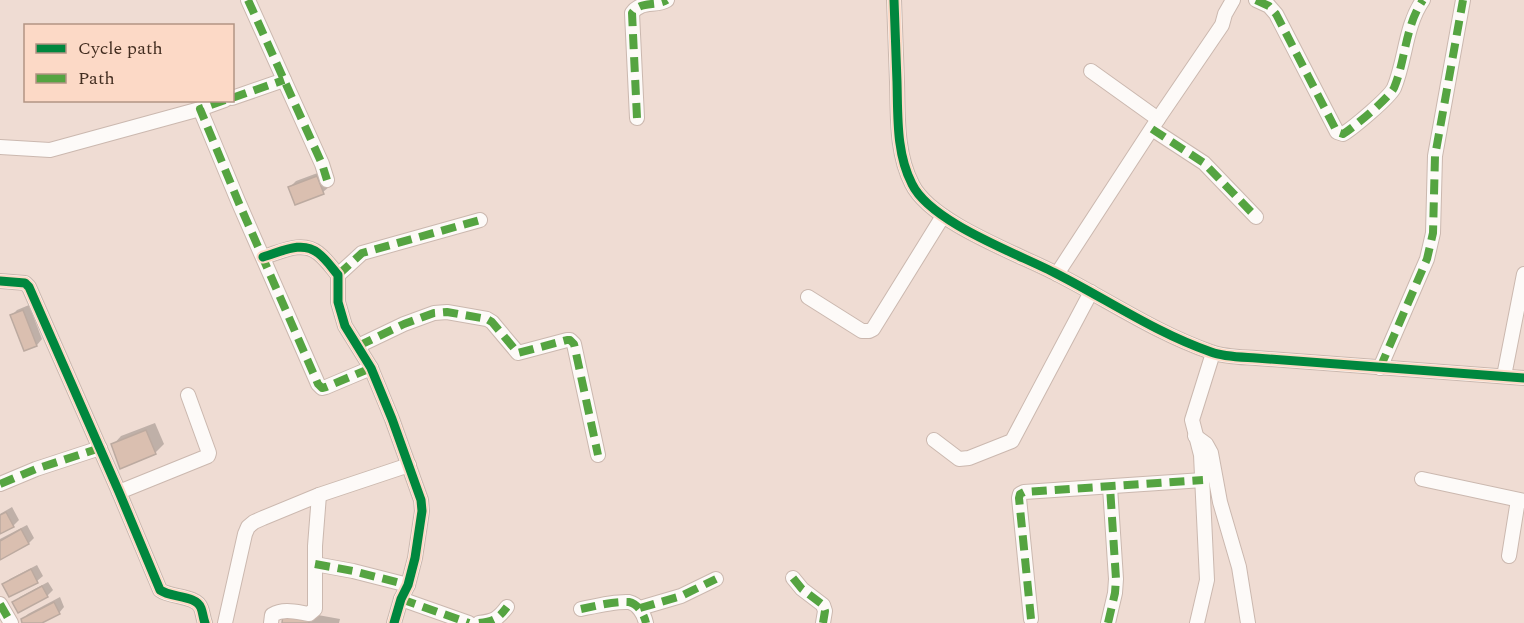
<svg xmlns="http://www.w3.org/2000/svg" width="1524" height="623" viewBox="0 0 1524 623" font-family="Spectral,serif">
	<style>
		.shadow { fill: #0003 }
		.building { fill: #dabfb0; stroke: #bcaaa0; stroke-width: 1.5 }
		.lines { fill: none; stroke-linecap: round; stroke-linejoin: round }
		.minor-casing { stroke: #cbb8af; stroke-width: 16 }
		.minor { stroke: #fdfaf8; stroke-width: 14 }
		.quiet { stroke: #55a441; stroke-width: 8; stroke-dasharray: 15 8; stroke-linecap: butt }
		.cycleway-casing { stroke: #fcd9c6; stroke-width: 13 }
		.cycleway { stroke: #00873e; stroke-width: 9 }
	</style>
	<rect width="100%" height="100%" fill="#efdcd3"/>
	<g class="shadow">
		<polygon points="323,171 329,187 323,192 290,187 296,181"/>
		<polygon points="29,305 42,339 37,345 25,349 11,316 17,310"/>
		<polygon points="155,423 164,444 155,453 113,445 121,436"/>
		<polygon points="12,507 19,520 13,526 0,533 0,514"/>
		<polygon points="27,525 34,538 29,543 0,558 0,539"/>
		<polygon points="37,565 43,576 37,581 4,584 10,579"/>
		<polygon points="48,582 53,590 47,596 14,602 20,597"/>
		<polygon points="60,597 64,607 59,613 39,623 24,623 22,620 28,614"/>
		<polygon points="290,610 340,619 339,623 284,623"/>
	</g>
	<g class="building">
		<polygon points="317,176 324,194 295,205 288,187"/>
		<polygon points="23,310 37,346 24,351 10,315"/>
		<polygon points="146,430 156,454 120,469 111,444"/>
		<polygon points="6,512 14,527 0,534 0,515"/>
		<polygon points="21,529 29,544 0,560 0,541"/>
		<polygon points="31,569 38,583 9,597 2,584"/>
		<polygon points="42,586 48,597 18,613 12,602"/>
		<polygon points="54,602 60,614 42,623 22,623 21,619"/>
		<polygon points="283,615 309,620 309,623 282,623"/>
	</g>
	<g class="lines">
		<g class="minor-casing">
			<g id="minor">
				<polyline points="248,0 322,164 327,180"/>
				<path d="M 894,0 C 895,27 896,55 897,82 C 898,116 896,153 912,184 C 931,223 1019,254 1057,274 C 1108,300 1156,333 1211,352 C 1224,357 1241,357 1256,358 L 1524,378"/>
				<path d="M 1256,0 L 1269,6 L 1276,14 L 1337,132 L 1343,134 C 1353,128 1389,98 1394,88 C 1406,59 1405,26 1423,0"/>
				<polyline points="1091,71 1158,119"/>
				<polyline points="232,98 284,80"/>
				<polyline points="200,109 238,201 318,384 322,388 326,387 371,368"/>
				<path d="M 637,118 L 632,13 C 641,0 656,7 667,0"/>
				<polyline points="1152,129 1204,163 1256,217"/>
				<polyline points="0,147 50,150 200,109 225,100"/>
				<path d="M 263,257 C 281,252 302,240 318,253 C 326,259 332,268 338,275 L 338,302 L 345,326 L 371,368 L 392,419 L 421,500 L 422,511 L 415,558 L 408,585 L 401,599 L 394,623"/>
				<polyline points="1057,274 1158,119 1222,25 1225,14 1233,0"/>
				<polyline points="338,275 362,253 480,220"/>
				<path d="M 0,281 L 25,283 L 29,287 L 119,492 L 160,590 C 171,598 196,595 201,608 C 203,613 203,618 205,623"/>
				<polyline points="808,297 862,331 869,331 873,329 943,216"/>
				<polyline points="358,346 404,324 434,313 447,312 487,319 492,322 518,353 567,340 570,340 574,344 598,455"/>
				<polyline points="1380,368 1427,259 1433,233 1435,156 1463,0"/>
				<polyline points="1504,376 1524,274"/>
				<polyline points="1195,436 1206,444 1211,453 1220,502 1239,567 1248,623"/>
				<polyline points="934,440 959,459 969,458 1012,441 1091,292"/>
				<polyline points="1422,479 1524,501"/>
				<polyline points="0,484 36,469 100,448"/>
				<polyline points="119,492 208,456 209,453 188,395"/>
				<polyline points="1509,556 1518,500"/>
				<polyline points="315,564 353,571 408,585"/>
				<polyline points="793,578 802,589 823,605 825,611 823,623"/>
				<polyline points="401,599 469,623"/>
				<polyline points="0,604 11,623"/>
				<polyline points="640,608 681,596 716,579"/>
				<path d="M 581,609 C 595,606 615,601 629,602 C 638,604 644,614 646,623"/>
				<polyline points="1031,619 1019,498 1020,494 1024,492 1203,480"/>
				<polyline points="225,623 245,534 248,527 254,522 263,518 319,495 409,465"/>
				<path d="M 271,623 L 272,615 C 284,608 296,612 309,614 L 315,609 L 315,546 L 319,495"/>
				<path d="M 479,623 C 494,621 498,619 507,607"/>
				<polyline points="1108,623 1115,593 1116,579 1110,487"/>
				<polyline points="1197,623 1207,580 1201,455 1192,420 1213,353"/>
			</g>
		</g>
		<use href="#minor" class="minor"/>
		<g class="quiet">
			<polyline points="248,0 322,164 327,180"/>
			<path d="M 1256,0 L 1269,6 L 1276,14 L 1337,132 L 1343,134 C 1353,128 1389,98 1394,88 C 1406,59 1405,26 1423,0"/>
			<polyline points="232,98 284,80"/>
			<polyline points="225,100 200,109 238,201 318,384 322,388 326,387 371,368 368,363"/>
			<path d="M 637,118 L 632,13 C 641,0 656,7 667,0"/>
			<polyline points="1152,129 1204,163 1256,217"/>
			<polyline points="338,275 362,253 480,220"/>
			<polyline points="358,346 404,324 434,313 447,312 487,319 492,322 518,353 567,340 570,340 574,344 598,455"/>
			<polyline points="1380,368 1427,259 1433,233 1435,156 1463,0"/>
			<polyline points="0,484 36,469 100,448"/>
			<polyline points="315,564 353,571 408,585"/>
			<polyline points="793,578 802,589 823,605 825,611 823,623"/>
			<polyline points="401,599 469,623"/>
			<polyline points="0,604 11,623"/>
			<polyline points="640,608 681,596 716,579"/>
			<path d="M 581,609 C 595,606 615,601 629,602 C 638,604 644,614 646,623"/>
			<polyline points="1031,619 1019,498 1020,494 1024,492 1203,480"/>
			<path d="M 479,623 C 494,621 498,619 507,607"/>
			<polyline points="1108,623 1115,593 1116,579 1110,487"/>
		</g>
		<g class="cycleway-casing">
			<g id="cycleway">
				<path d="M 894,0 C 895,27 896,55 897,82 C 898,116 896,153 912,184 C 931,223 1019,254 1057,274 C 1108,300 1156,333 1211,352 C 1224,357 1241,357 1256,358 L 1524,378"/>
				<path d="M 263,257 C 281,252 302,240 318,253 C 326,259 332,268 338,275 L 338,302 L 345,326 L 371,368 L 392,419 L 421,500 L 422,511 L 415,558 L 408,585 L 401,599 L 394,623"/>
				<path d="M 0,281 L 25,283 L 29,287 L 119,492 L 160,590 C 171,598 196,595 201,608 C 203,613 203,618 205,623"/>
			</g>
		</g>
		<use href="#cycleway" class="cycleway"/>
	</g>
	<rect x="24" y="24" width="210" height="78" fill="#fcd9c6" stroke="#b29484" stroke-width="1.5"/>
	<rect x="36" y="44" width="30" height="9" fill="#00873e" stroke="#b29484" stroke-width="1.5"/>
	<text x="78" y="54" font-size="18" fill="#422d20">Cycle path</text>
	<rect x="36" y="74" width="30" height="9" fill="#55a441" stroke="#b29484" stroke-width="1.5"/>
	<text x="78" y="84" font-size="18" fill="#422d20">Path</text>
</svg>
